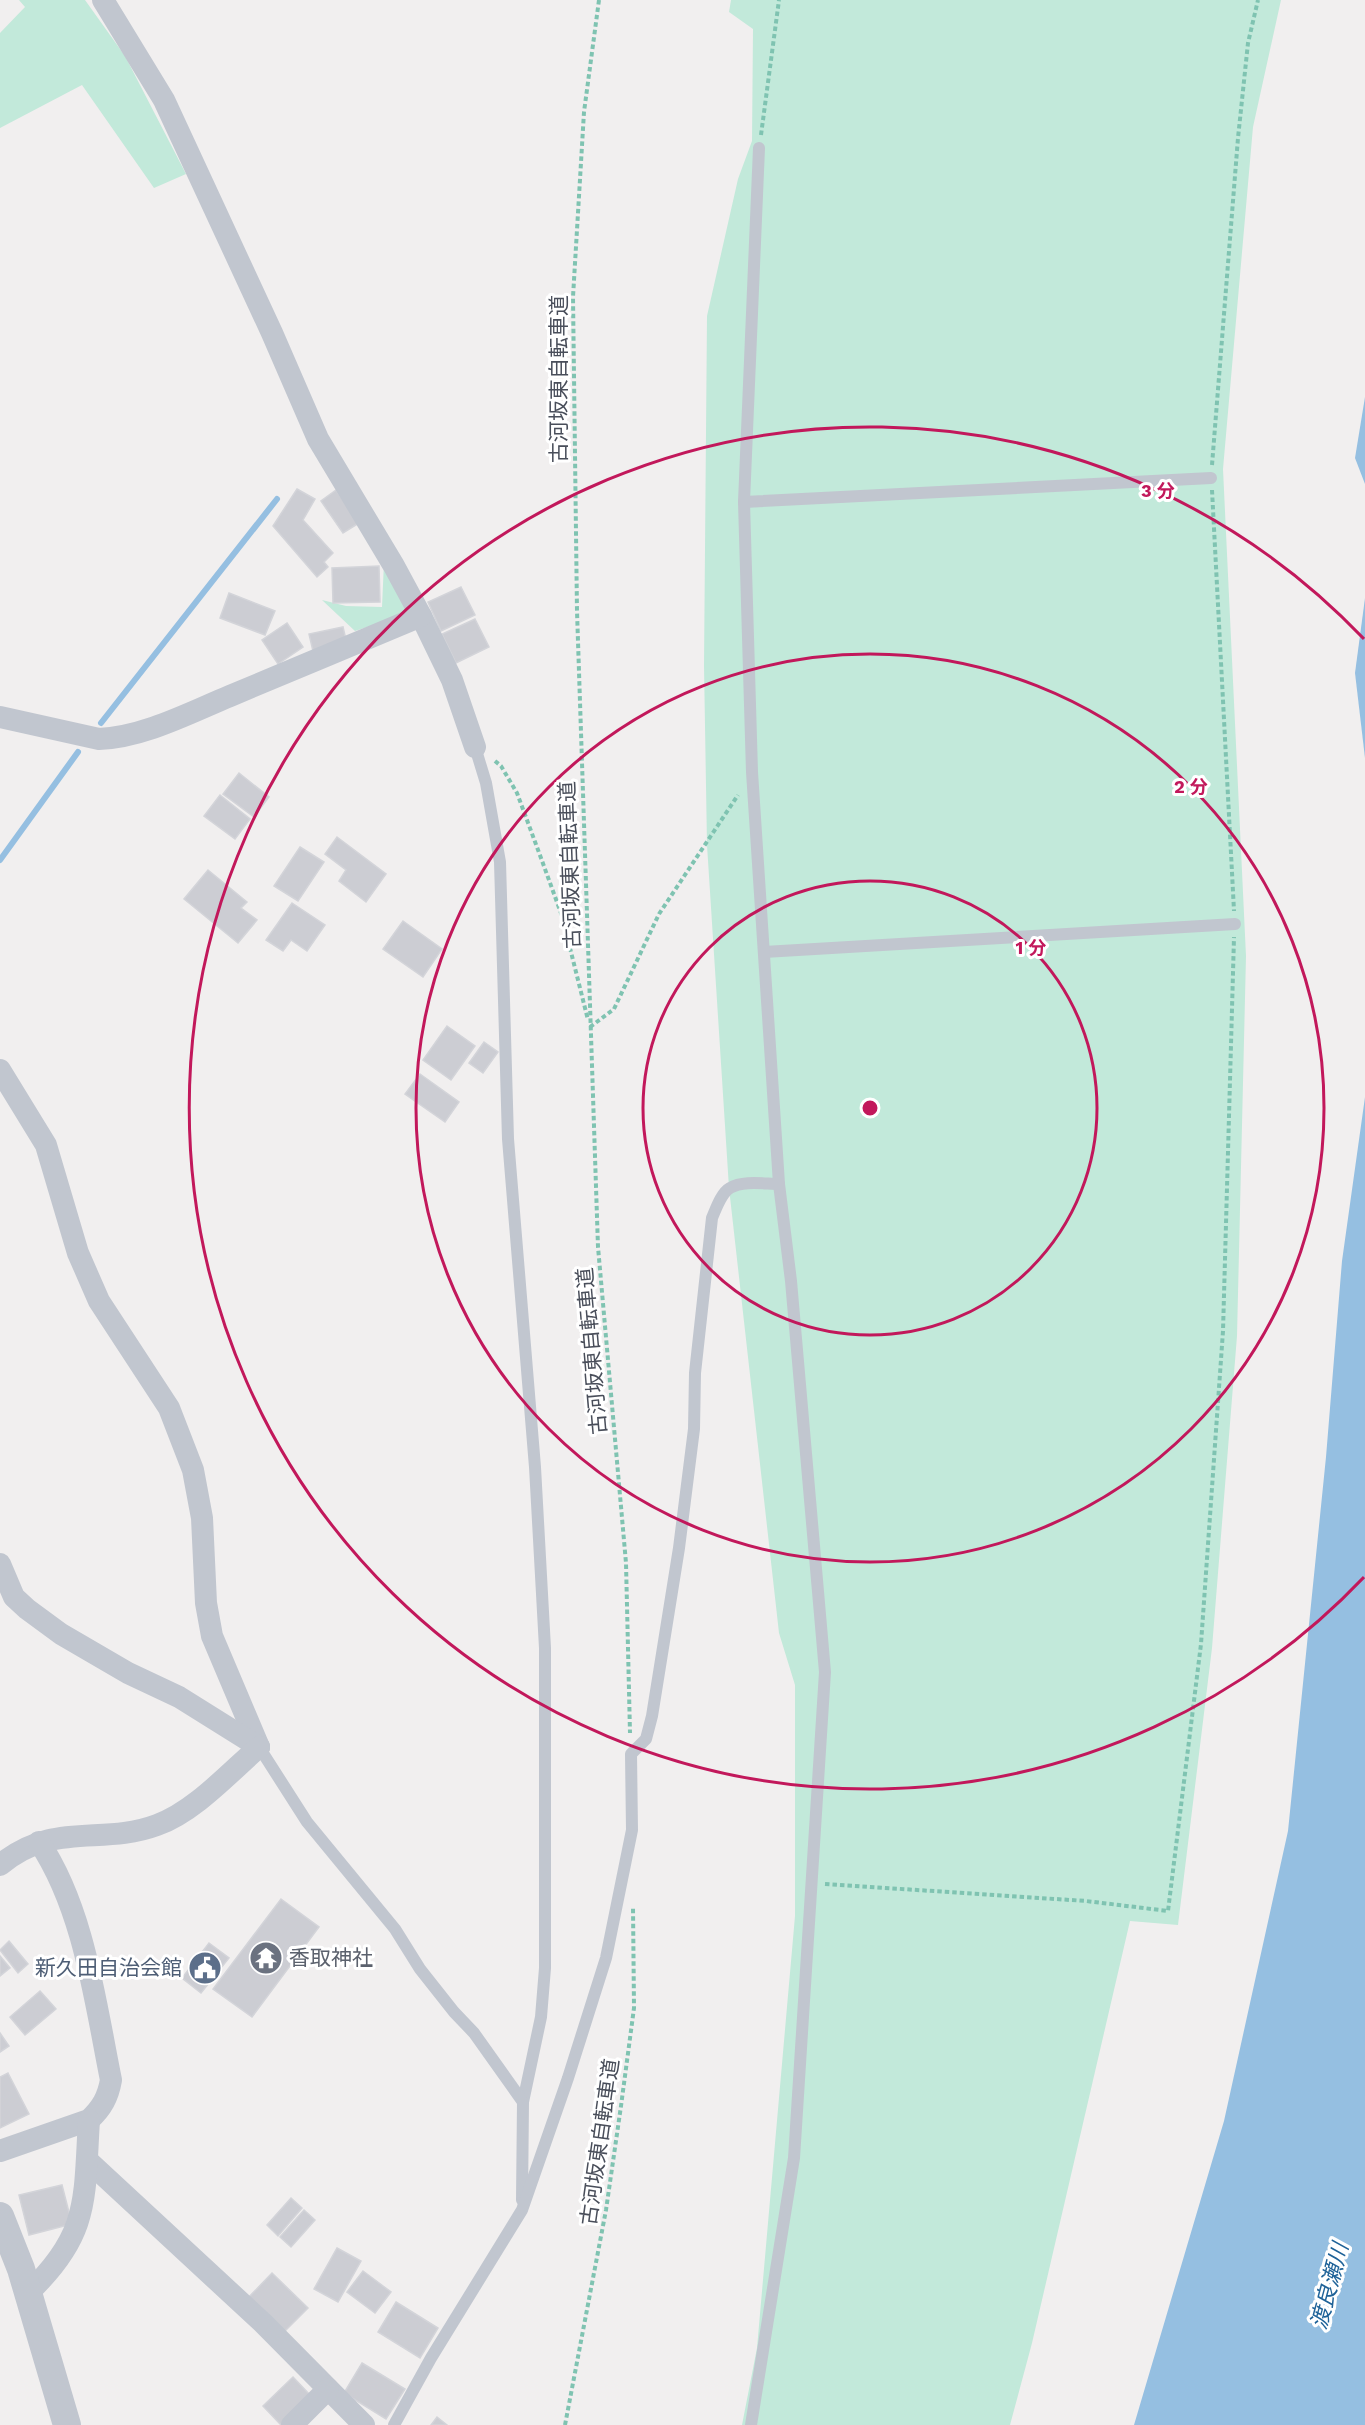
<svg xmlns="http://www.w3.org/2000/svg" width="1365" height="2425" viewBox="0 0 1365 2425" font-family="'Work Sans','Noto Sans JP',sans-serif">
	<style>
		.green { fill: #c2e9da }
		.water { fill: #95bfe1 }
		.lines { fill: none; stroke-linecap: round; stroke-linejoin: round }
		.stream { stroke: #95bfe1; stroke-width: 6 }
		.building { fill: #cccdd3; stroke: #d3d4d9; stroke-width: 1.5 }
		.path { stroke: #7fc3b1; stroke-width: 4; stroke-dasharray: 4.5 3; stroke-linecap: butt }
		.service { stroke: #c1c6cf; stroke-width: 12 }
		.minor { stroke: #c1c6cf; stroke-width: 22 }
		.tertiary { stroke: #c1c6cf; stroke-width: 28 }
		.ring { fill: none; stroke: #c2185b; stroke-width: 3 }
		.labels { text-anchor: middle; stroke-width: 6; stroke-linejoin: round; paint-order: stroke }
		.street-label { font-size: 21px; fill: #494e5a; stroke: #fff }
		.worship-label { font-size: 21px; fill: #5b616d; stroke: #fff; text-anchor: start }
		.service-label { font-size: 21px; fill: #4e5e75; stroke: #fff; text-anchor: end }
		.water-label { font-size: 22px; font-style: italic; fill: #1e6298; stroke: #fff }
		.centre { fill: #c2185b; stroke: #fff; stroke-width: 3 }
		.ring-label { font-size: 18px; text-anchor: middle; font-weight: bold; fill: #c2185b; stroke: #fff; stroke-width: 6; stroke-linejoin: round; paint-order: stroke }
	</style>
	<rect width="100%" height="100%" fill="#f1efef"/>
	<g class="green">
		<polygon points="19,0 85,0 125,56 186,174 154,188 82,85 0,128 0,33 25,7"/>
		<polygon points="731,0 1281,0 1253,127 1223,469 1246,956 1237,1336 1212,1648 1178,1925 1130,1921 1032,2343 1010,2425 742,2425 757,2348 795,1916 795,1685 779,1633 729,1188 707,845 704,666 707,316 738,179 752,141 753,29 729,12"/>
		<polygon points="384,562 408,604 401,616 355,631 322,600 346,606 382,607"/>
	</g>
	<g class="water">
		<polygon points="1365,397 1365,484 1355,458"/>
		<polygon points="1365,598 1365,758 1355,673"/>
		<polygon points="1365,1097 1365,2425 1134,2425 1224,2121 1288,1831 1326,1457 1342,1261"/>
	</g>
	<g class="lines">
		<g class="stream">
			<polyline points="101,723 277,499"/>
			<polyline points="0,860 78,752"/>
		</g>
	</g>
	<g class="building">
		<polygon points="297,489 315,499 303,520 333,553 324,562 328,567 317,577 273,526"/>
		<polygon points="336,490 359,523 343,533 321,501"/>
		<polygon points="379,566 380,602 333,603 332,568"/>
		<polygon points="461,587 475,615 441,631 428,602"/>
		<polygon points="229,593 275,611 265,635 220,618"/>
		<polygon points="475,619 489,647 456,663 442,634"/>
		<polygon points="287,623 303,647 278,664 262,640"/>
		<polygon points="343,627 347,644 313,651 309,634"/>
		<polygon points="239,773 269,797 254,817 223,794"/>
		<polygon points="220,795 250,819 235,839 204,816"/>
		<polygon points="337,837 386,874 366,902 339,881 346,870 325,854"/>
		<polygon points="300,847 324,862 298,901 274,886"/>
		<polygon points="208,870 247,902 241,908 257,920 238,943 184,899"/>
		<polygon points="292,903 325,925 307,951 291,940 283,951 266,940"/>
		<polygon points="403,921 442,949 423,977 383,949"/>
		<polygon points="447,1026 475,1046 451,1080 423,1060"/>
		<polygon points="484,1042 498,1052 483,1073 469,1063"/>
		<polygon points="420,1074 459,1102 445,1122 405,1094"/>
		<polygon points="281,1899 319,1927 252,2017 213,1989"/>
		<polygon points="9,1941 28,1964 18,1973 0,1950"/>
		<polygon points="209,1943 229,1958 201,1993 182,1978"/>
		<polygon points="0,1956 10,1968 0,1976"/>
		<polygon points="40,1991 56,2009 25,2035 10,2017"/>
		<polygon points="0,2033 9,2046 0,2052"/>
		<polygon points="8,2073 29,2114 0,2128 0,2077"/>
		<polygon points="62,2185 72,2224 29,2235 19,2195"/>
		<polygon points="291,2198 302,2208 278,2236 267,2225"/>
		<polygon points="304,2210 315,2220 291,2247 280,2237"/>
		<polygon points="337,2248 361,2261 338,2302 314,2289"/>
		<polygon points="363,2271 391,2292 375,2313 347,2292"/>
		<polygon points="272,2273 308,2308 283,2333 247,2299"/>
		<polygon points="396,2302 438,2328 420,2358 378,2332"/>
		<polygon points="362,2363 405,2389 386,2419 344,2393"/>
		<polygon points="293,2377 311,2396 281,2425 263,2406"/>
		<polygon points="437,2417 447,2425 431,2425"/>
	</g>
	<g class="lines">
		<g class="path">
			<polyline points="599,0 584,112 573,297 577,611 598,1247 626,1563 630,1733"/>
			<polyline points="761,135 779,0"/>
			<polyline points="1212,465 1238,138 1248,43 1258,0"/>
			<polyline points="1212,490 1234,911"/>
			<polyline points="495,761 501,766 517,793 541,858 562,916 588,1020"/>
			<polyline points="590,1027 614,1009 659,914 738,795"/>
			<polyline points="825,1884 1086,1901 1168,1911 1201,1644 1223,1331 1234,937"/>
			<polyline points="565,2425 606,2210 621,2106 634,2008 633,1907"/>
		</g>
		<g class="service">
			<polyline points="744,502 1211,478"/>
			<polyline points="475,747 486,783 500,862 508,1139 535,1467 545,1648 545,1968 541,2017 523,2102"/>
			<polyline points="764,952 1235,924"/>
			<polyline points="259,1747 307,1822 395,1929 420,1969 454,2012 474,2033 523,2102 522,2200"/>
			<path d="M 394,2425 L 431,2358 L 522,2210 L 568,2078 L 606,1958 L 632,1830 L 631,1754 L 646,1739 L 652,1716 L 679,1548 L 694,1429 L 695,1373 L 712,1218 C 716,1209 721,1193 730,1188 C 743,1180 765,1184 779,1184"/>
			<polyline points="751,2425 794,2158 825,1672 791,1281 779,1184 752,772 744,502 759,148"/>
		</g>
		<g class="minor">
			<polyline points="103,0 164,100 272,333 318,439 394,566 421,616 452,680 475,747"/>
			<path d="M 0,717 L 99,739 C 144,737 189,713 230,696 C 294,669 357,643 421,616"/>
			<polyline points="0,1070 46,1145 78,1253 99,1301 169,1408 193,1470 202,1518 206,1603 212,1636 259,1747"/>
			<polyline points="0,1564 14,1597 27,1609 61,1634 128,1673 179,1697 259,1747"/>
			<path d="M 0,1865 C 55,1820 101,1846 157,1825 C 194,1812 230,1772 259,1747"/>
			<path d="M 0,2151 L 89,2120 C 102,2108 108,2097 111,2080 C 95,2001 84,1909 39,1842"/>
			<polyline points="87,2160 263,2323 364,2425"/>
			<path d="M 28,2293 C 90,2234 84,2200 89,2120"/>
			<polyline points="292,2425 328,2389"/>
		</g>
		<polyline class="tertiary" points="0,2216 21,2269 67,2425"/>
	</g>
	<g class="ring">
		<circle cx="870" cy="1108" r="227"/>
		<circle cx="870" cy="1108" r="454"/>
		<path d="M1364 1577A681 681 0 1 1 1364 639"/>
	</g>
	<defs>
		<g id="temple-disc" transform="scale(1.725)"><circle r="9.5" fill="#6b7280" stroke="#fff"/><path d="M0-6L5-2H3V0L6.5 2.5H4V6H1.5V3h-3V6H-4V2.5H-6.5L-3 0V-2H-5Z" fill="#fff"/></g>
		<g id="civic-disc" transform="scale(1.725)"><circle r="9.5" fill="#5c6f8a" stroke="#fff"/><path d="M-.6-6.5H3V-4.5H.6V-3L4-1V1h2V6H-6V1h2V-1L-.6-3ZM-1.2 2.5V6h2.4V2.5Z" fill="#fff"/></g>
	</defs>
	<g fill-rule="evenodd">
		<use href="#temple-disc" x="266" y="1958"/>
		<use href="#civic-disc" x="205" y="1968"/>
	</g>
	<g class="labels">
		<g class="street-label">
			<text transform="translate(559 379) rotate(-90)" y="7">古河坂東自転車道</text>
			<text transform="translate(570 865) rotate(-92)" y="7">古河坂東自転車道</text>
			<text transform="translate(592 1351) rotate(-95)" y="7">古河坂東自転車道</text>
			<text transform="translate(600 2142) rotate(-82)" y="7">古河坂東自転車道</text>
		</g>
		<g class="worship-label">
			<text x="289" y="1965">香取神社</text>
		</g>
		<g class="service-label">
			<text x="182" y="1975">新久田自治会館</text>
		</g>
		<g class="water-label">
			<text transform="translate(1329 2286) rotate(-75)" y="8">渡良瀬川</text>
		</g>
	</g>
	<circle cx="870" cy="1108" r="9" class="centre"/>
	<g class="ring-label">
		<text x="1158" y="497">3 分</text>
		<text x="1191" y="793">2 分</text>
		<text x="1031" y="954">1 分</text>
	</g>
</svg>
